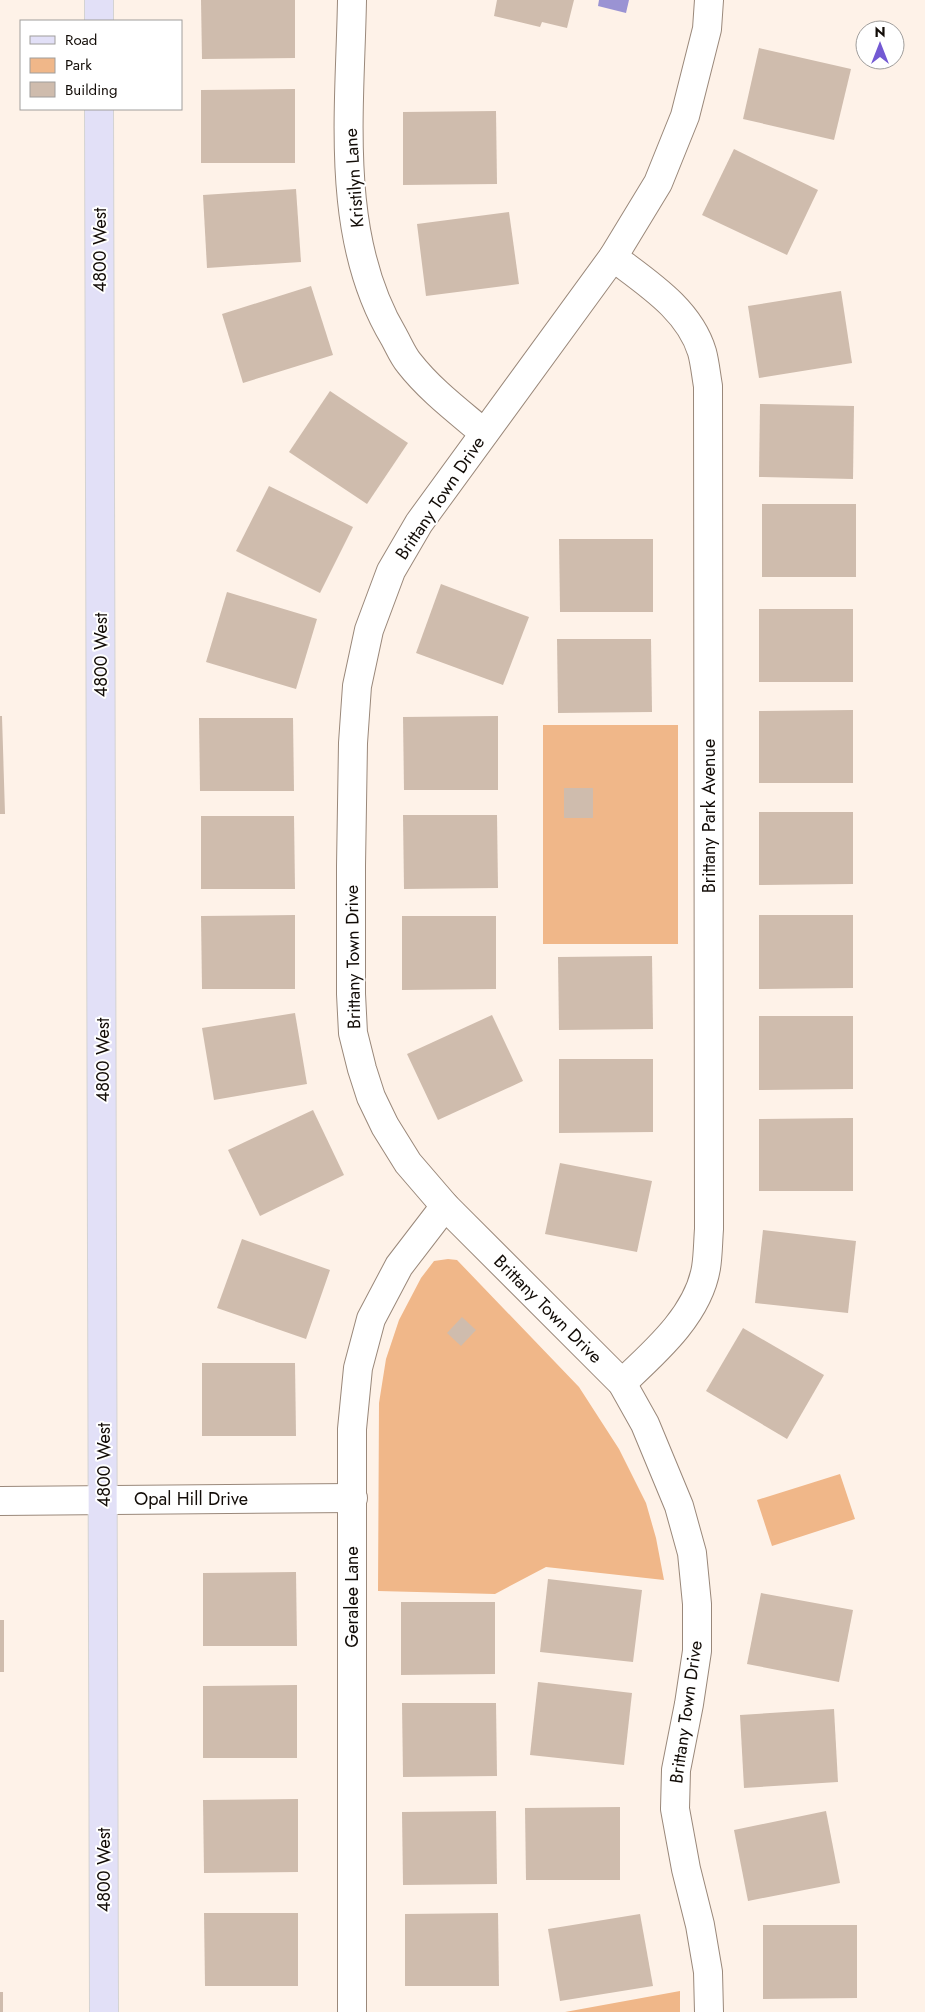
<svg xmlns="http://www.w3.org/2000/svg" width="925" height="2012" viewBox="0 0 925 2012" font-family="Jost,sans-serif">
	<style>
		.green { fill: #f0b789 }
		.water { fill: #9a93d3 }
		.building { fill: #cfbcad }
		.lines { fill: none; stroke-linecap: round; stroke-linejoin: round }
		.minor-casing { stroke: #9a887a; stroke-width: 30 }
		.major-casing { stroke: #d4d3d2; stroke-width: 30 }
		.minor { stroke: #fff; stroke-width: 28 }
		.major { stroke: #e2e0f7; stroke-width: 28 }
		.labels { text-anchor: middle; stroke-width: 4; stroke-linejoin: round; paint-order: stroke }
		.street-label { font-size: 18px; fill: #120c07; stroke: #fff }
	</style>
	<rect width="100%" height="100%" fill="#fef2e8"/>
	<g class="green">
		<rect x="543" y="725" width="135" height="219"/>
		<polygon points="448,1259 457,1260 579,1387 619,1449 646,1503 656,1538 664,1580 546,1567 495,1594 378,1591 379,1403 386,1359 399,1320 421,1278 434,1261"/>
		<polygon points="840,1474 855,1519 772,1546 757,1500"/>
		<polygon points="680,1991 680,2012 565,2012"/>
	</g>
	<polygon class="water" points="599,0 629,0 626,13 598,6"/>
	<g class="building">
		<polygon points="201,0 295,0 295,58 202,59"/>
		<polygon points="497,0 574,0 567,28 542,22 540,27 494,16"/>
		<polygon points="759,48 851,69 834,140 743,119"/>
		<polygon points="295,89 295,163 201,163 201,90"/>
		<polygon points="496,111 497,184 403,185 403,112"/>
		<polygon points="734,149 818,190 787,255 702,215"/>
		<polygon points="296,189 301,262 207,268 203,195"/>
		<polygon points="509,212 519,284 426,296 417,224"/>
		<polygon points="311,286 333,355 243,383 222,314"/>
		<polygon points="841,291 852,363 759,378 748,306"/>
		<polygon points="330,391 408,443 367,504 289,452"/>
		<polygon points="760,404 854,406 853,479 759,477"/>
		<polygon points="269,486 353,527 320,593 236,551"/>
		<rect x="762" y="504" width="94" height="73"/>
		<polygon points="559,539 653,539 653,612 560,612"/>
		<polygon points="441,584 529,617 503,685 416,653"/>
		<polygon points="227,592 317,619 296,689 206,662"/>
		<rect x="759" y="609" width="94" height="73"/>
		<polygon points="557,639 651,639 652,712 558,713"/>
		<polygon points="853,710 853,783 759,783 759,711"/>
		<polygon points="0,716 2,716 5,814 0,814"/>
		<polygon points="498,716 498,790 404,790 403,717"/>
		<polygon points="199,718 293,718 294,791 200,791"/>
		<rect x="564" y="788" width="29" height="30"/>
		<polygon points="759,812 853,812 853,884 759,885"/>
		<polygon points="403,815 497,815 498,888 404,889"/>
		<polygon points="201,816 294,816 295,889 201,889"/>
		<polygon points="295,915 295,989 202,989 201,916"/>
		<polygon points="759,915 853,915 853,988 759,989"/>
		<polygon points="402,916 496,916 496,989 402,990"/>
		<polygon points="652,956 653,1029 559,1030 558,957"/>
		<polygon points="295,1013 307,1084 214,1100 202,1028"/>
		<polygon points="492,1015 523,1081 438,1120 407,1054"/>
		<polygon points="759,1016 853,1016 853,1089 759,1090"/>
		<polygon points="559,1059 653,1059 653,1132 559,1133"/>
		<polygon points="313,1110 344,1175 260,1216 228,1150"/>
		<polygon points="853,1118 853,1191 759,1191 759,1119"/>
		<polygon points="560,1163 652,1181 637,1252 545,1234"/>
		<polygon points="763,1230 856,1241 848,1313 755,1303"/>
		<polygon points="242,1239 330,1270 306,1339 217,1308"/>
		<polygon points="462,1317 476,1330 461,1346 447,1333"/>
		<polygon points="743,1328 824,1375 787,1439 706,1391"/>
		<polygon points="202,1363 295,1363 296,1436 202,1436"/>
		<polygon points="296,1572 297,1646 203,1646 203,1573"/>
		<polygon points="548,1579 642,1590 633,1662 540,1652"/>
		<polygon points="761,1593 853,1610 839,1682 747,1664"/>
		<polygon points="401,1602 495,1602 495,1674 401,1675"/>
		<rect x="0" y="1620" width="4" height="52"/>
		<polygon points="538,1682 632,1693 624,1765 530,1755"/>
		<polygon points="297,1685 297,1758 203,1758 203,1686"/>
		<polygon points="402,1703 496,1703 497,1776 403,1777"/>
		<polygon points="834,1709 838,1782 744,1788 740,1715"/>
		<polygon points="298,1799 298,1872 204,1873 203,1800"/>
		<polygon points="620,1807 620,1880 526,1880 525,1808"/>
		<polygon points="496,1811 497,1884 403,1885 402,1812"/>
		<polygon points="826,1811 840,1883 748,1901 734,1830"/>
		<polygon points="204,1913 298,1913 298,1986 205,1986"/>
		<polygon points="498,1913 499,1986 405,1986 405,1914"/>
		<polygon points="640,1914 653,1986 560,2001 548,1929"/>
		<polygon points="763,1925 857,1925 857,1998 763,1999"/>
		<rect x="0" y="1992" width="3" height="20"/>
	</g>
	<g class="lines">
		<g class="minor-casing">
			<g id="minor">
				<path d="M 352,0 C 350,112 334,237 394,337 C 399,346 403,356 409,363 C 430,390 458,411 484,433"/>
				<path d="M 613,257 C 647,283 689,309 702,352 C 705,363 706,375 708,386 L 709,1229 C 708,1242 708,1256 706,1268 C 698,1315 655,1352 622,1383"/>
				<polyline points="0,1501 353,1498"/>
				<polyline points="352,2012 352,1429 358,1368 371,1319 399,1266 445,1206"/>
				<polyline points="709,2012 708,1972 700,1925 686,1869 675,1809 676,1770 689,1704 697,1651 697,1604 692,1553 679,1506 645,1424 622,1383 445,1206 408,1163 385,1126 371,1097 362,1069 353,1033 351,994 351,866 353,743 357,686 369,630 391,571 419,523 613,257 658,183 685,116 707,29 709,0"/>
			</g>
		</g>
		<g class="major-casing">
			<g id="major">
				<polyline points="99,0 99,21"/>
				<polyline points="99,109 104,2012"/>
			</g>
		</g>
		<use href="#minor" class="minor"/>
		<use href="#major" class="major"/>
	</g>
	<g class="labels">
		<g class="street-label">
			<text transform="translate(354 178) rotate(-94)" y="6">Kristilyn Lane</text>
			<text transform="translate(100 250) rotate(-90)" y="6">4800 West</text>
			<text transform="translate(440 498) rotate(-56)" y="6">Brittany Town Drive</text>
			<text transform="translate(101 655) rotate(-90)" y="6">4800 West</text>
			<text transform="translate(709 816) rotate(-90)" y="6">Brittany Park Avenue</text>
			<text transform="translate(353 957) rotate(-91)" y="6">Brittany Town Drive</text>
			<text transform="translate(103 1060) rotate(-90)" y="6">4800 West</text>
			<text transform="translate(548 1309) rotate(45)" y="6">Brittany Town Drive</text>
			<text transform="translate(104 1465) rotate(-90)" y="6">4800 West</text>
			<text x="191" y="1505">Opal Hill Drive</text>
			<text transform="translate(352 1597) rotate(-90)" y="6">Geralee Lane</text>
			<text transform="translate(686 1712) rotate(-82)" y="6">Brittany Town Drive</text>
			<text transform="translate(104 1870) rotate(-90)" y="6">4800 West</text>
		</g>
	</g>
	<rect x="20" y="20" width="162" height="90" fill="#ffffff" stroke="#a09e9c"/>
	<rect x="30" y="36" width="25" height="8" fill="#e2e0f7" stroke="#a09e9c"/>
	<text x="65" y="45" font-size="15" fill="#120c07">Road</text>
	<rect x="30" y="58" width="25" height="15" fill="#f0b789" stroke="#a09e9c"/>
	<text x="65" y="70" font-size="15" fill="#120c07">Park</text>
	<rect x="30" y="82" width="25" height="15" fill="#cfbcad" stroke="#a09e9c"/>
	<text x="65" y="95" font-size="15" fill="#120c07">Building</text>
	<g transform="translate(880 45)"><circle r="24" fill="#ffffff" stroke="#a09e9c"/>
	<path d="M0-4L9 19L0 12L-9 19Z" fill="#7359d3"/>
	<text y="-8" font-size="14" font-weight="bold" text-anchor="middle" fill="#120c07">N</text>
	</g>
</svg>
